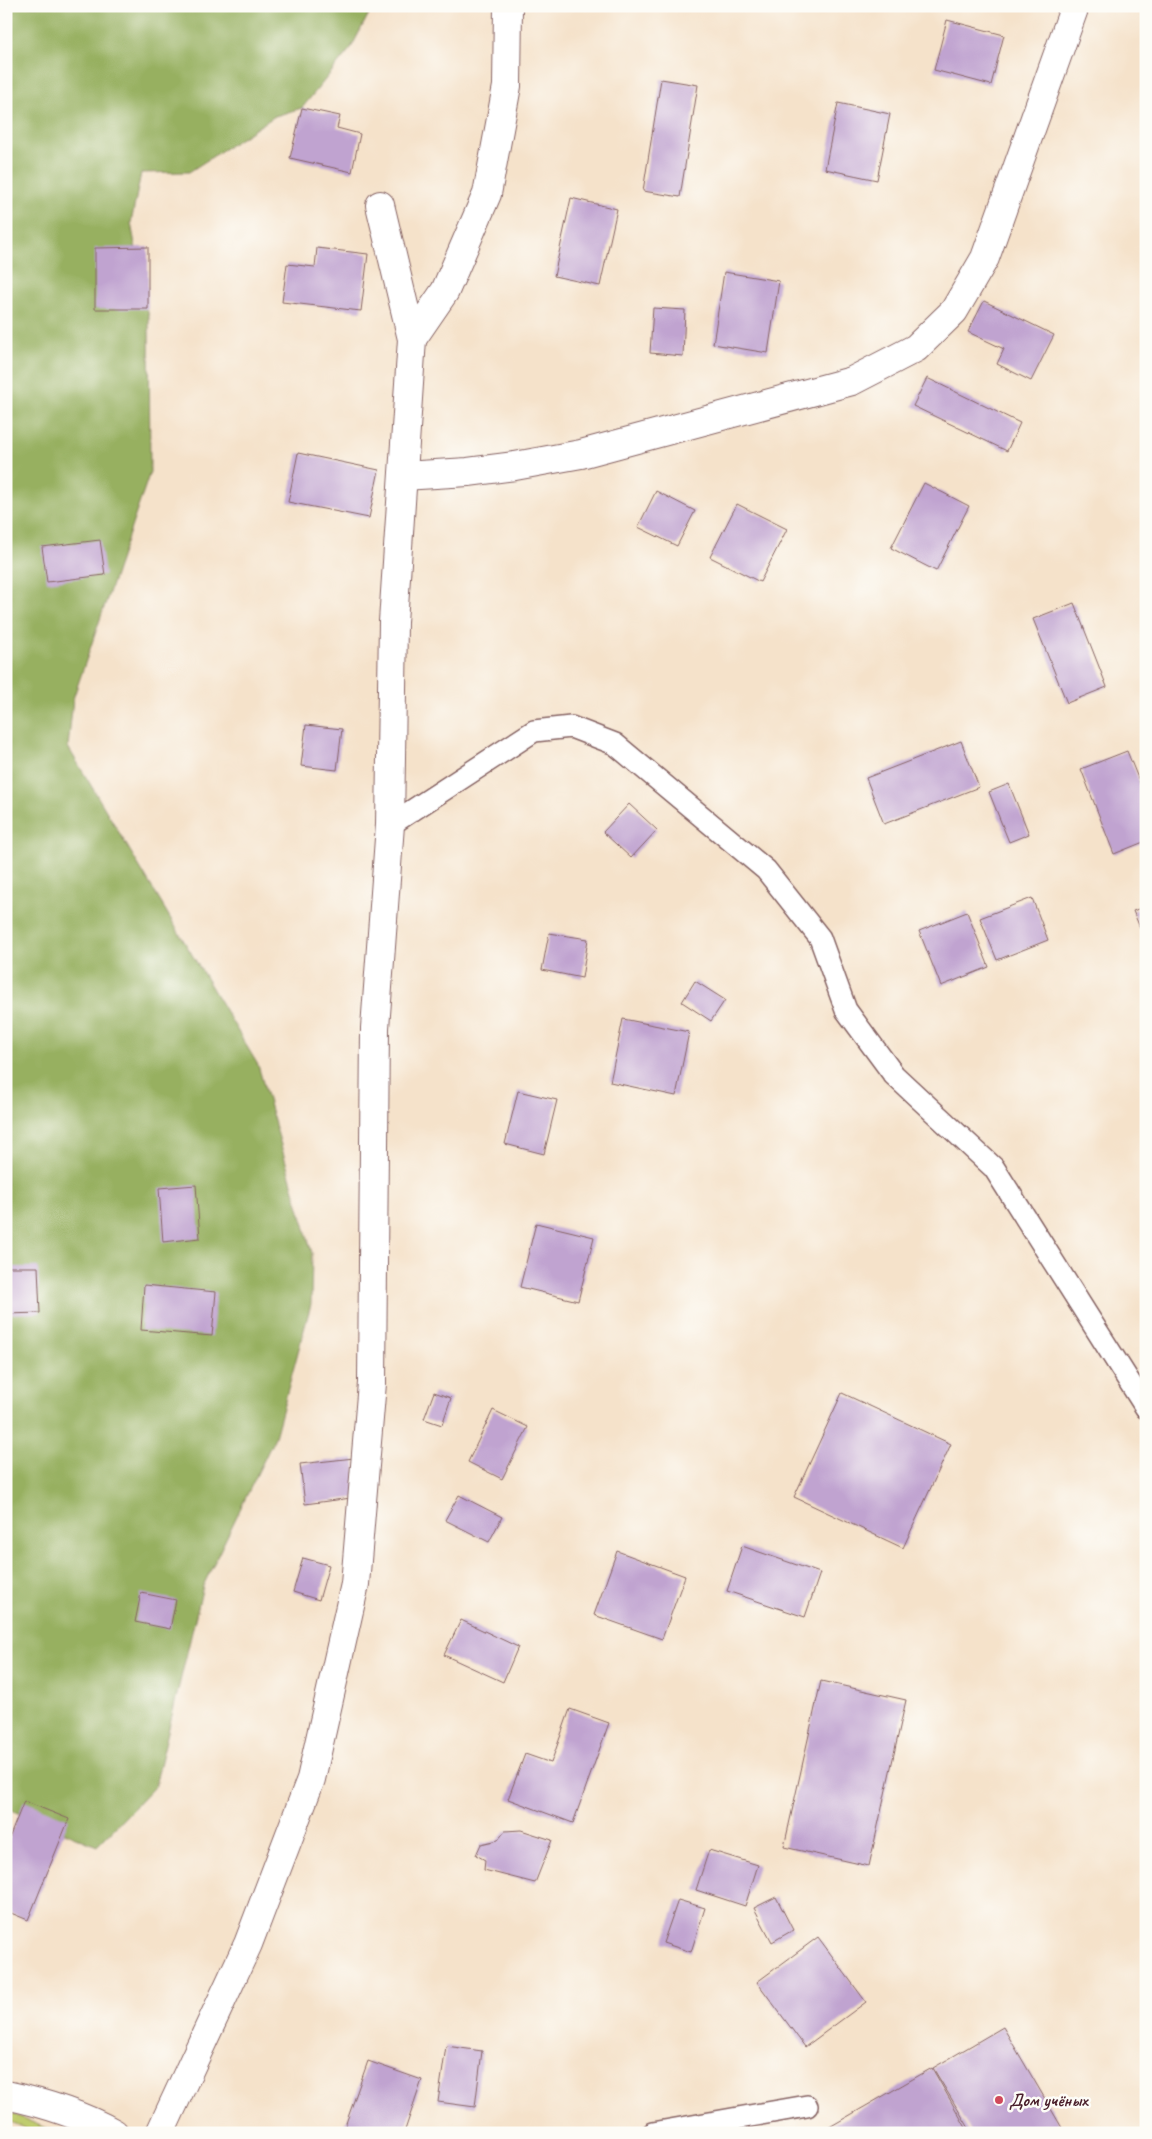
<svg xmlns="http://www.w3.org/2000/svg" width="1152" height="2139" viewBox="0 0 1152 2139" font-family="Caveat,sans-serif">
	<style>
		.green { fill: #bfcc6e; stroke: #84764c }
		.forest { fill: #97b061; stroke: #706846 }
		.building { fill: #c0a3d0 }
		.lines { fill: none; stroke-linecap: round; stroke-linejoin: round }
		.service-casing { stroke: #866363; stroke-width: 24 }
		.minor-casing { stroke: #866363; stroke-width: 30 }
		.service { stroke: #fff; stroke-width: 21 }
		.minor { stroke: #fff; stroke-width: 28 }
		.poi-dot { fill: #d1495b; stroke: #fdfcf7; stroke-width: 2 }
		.labels { text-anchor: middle; stroke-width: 5; stroke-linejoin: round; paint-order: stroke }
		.poi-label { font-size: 18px; font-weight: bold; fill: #4a1f2b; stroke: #fdfcf7; text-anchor: start }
	</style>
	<rect width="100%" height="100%" fill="#fdfcf7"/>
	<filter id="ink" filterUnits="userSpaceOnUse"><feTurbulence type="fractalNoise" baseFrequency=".02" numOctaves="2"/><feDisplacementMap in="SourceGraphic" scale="10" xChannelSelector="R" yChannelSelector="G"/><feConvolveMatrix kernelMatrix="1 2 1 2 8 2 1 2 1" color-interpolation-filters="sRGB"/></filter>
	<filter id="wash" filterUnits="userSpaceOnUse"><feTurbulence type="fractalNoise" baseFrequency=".0096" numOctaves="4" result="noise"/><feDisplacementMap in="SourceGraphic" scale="20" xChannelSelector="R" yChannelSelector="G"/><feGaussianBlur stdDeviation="1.12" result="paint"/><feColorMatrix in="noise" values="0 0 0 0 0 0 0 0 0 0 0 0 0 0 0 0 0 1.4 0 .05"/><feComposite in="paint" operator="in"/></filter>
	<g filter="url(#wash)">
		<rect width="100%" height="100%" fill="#f5e2ca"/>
		<polygon class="green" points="6,2111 57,2133 35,2133 6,2120"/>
		<polygon class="forest" points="6,6 373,6 351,48 302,108 275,116 189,172 141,173 131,223 149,318 150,472 73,699 68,747 258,1065 312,1253 311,1304 275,1437 203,1586 155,1786 97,1846 6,1808"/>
		<g id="blocks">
			<g class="building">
				<polygon points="947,20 1004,35 991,85 934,70"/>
				<polygon points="661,79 698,85 680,197 643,191"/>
				<polygon points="838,103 890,114 877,180 825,169"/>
				<polygon points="302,108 340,116 337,128 360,134 352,172 290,158"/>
				<polygon points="571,198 617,209 600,286 554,276"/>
				<polygon points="148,247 148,309 95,309 95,248"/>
				<polygon points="317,248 368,254 361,311 282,302 287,264 315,267"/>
				<polygon points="724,272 779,281 768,353 713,344"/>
				<polygon points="984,301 1054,335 1031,381 997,364 1004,349 968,332"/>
				<polygon points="653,308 685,310 683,356 650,353"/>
				<polygon points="927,378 1020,423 1007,451 913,406"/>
				<polygon points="298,453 379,470 369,518 288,502"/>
				<polygon points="924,483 969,506 936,571 891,548"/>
				<polygon points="656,491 695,511 677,546 638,527"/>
				<polygon points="737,504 787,529 760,582 710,557"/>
				<polygon points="100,540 105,575 47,582 42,547"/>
				<polygon points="1074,603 1107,687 1067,703 1033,619"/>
				<polygon points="306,725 342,729 337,770 301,766"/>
				<polygon points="961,741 979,787 884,824 866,778"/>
				<polygon points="1127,751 1146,798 1146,841 1114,854 1081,769"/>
				<polygon points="1009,784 1029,834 1009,842 989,792"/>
				<polygon points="629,804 657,830 631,858 603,832"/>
				<polygon points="1032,898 1048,940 997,960 980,918"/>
				<polygon points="1146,906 1146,942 1133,911"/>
				<polygon points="967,912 989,967 941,986 919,931"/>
				<polygon points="549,933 588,939 582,978 542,970"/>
				<polygon points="695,981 725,1000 711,1021 682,1002"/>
				<polygon points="623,1019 689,1032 676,1096 610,1082"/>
				<polygon points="518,1091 557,1100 544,1154 505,1144"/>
				<polygon points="196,1185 200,1238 163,1242 159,1188"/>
				<polygon points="536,1223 594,1237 578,1301 520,1287"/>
				<polygon points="6,1267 38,1267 40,1313 6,1314"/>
				<polygon points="144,1285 216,1292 212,1336 141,1330"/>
				<polygon points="434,1392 451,1398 442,1425 424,1419"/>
				<polygon points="842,1393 951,1444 903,1548 794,1497"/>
				<polygon points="493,1410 528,1427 502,1479 468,1462"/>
				<polygon points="354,1458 359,1497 305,1504 300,1464"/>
				<polygon points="459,1495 502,1517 489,1542 445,1520"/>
				<polygon points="742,1546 820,1573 805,1617 727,1591"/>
				<polygon points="617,1551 685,1576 662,1639 594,1615"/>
				<polygon points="303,1558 329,1565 319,1600 293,1592"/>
				<polygon points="141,1593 176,1600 170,1629 135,1622"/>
				<polygon points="461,1620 518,1647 503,1682 444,1655"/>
				<polygon points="821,1681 906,1700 869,1866 784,1847"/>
				<polygon points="570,1709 609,1723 573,1823 508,1799 525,1754 551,1763"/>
				<polygon points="24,1801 69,1819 28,1920 6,1911 6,1846"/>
				<polygon points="521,1830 552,1840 535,1883 484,1870 485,1860 476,1855 481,1844 498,1840 505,1831"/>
				<polygon points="709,1850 758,1865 745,1906 696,1890"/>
				<polygon points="776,1897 793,1930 772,1942 754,1908"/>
				<polygon points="678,1900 705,1908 691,1952 663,1943"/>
				<polygon points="818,1937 866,2002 805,2047 757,1982"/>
				<polygon points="1003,2027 1065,2133 972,2133 933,2068"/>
				<polygon points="446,2046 482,2051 475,2107 438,2102"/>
				<polygon points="368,2061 422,2080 404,2133 364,2133 345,2126"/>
				<polygon points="932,2068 969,2133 819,2133"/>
			</g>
		</g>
	</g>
	<g filter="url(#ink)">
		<use href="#blocks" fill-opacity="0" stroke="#866363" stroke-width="1"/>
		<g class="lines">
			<g class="service-casing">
				<g id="service">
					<polyline points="390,825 534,731 571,727 615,744 766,870 820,938 846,1010 894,1075 994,1168 1146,1408"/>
					<polyline points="653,2133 807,2106"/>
				</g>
			</g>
			<g class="minor-casing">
				<g id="minor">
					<polyline points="412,339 445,291 487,194 507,86 508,6"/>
					<polyline points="403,476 468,472 515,466 581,454 852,381 916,348 954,311 985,258 1075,6"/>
					<path d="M 6,2095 C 44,2103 80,2114 114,2133"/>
					<polyline points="160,2133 248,1944 311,1779 355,1584 372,1383 375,1028 390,825 393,622 412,339 380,205"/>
				</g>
			</g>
			<use href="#service" class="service"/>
			<use href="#minor" class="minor"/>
		</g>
	</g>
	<circle class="poi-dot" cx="999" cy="2100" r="5"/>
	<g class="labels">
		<g class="poi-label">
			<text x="1009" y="2106">Дом учёных</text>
		</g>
	</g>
	<rect width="1152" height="2139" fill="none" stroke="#fdfcf7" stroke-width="25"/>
</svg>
